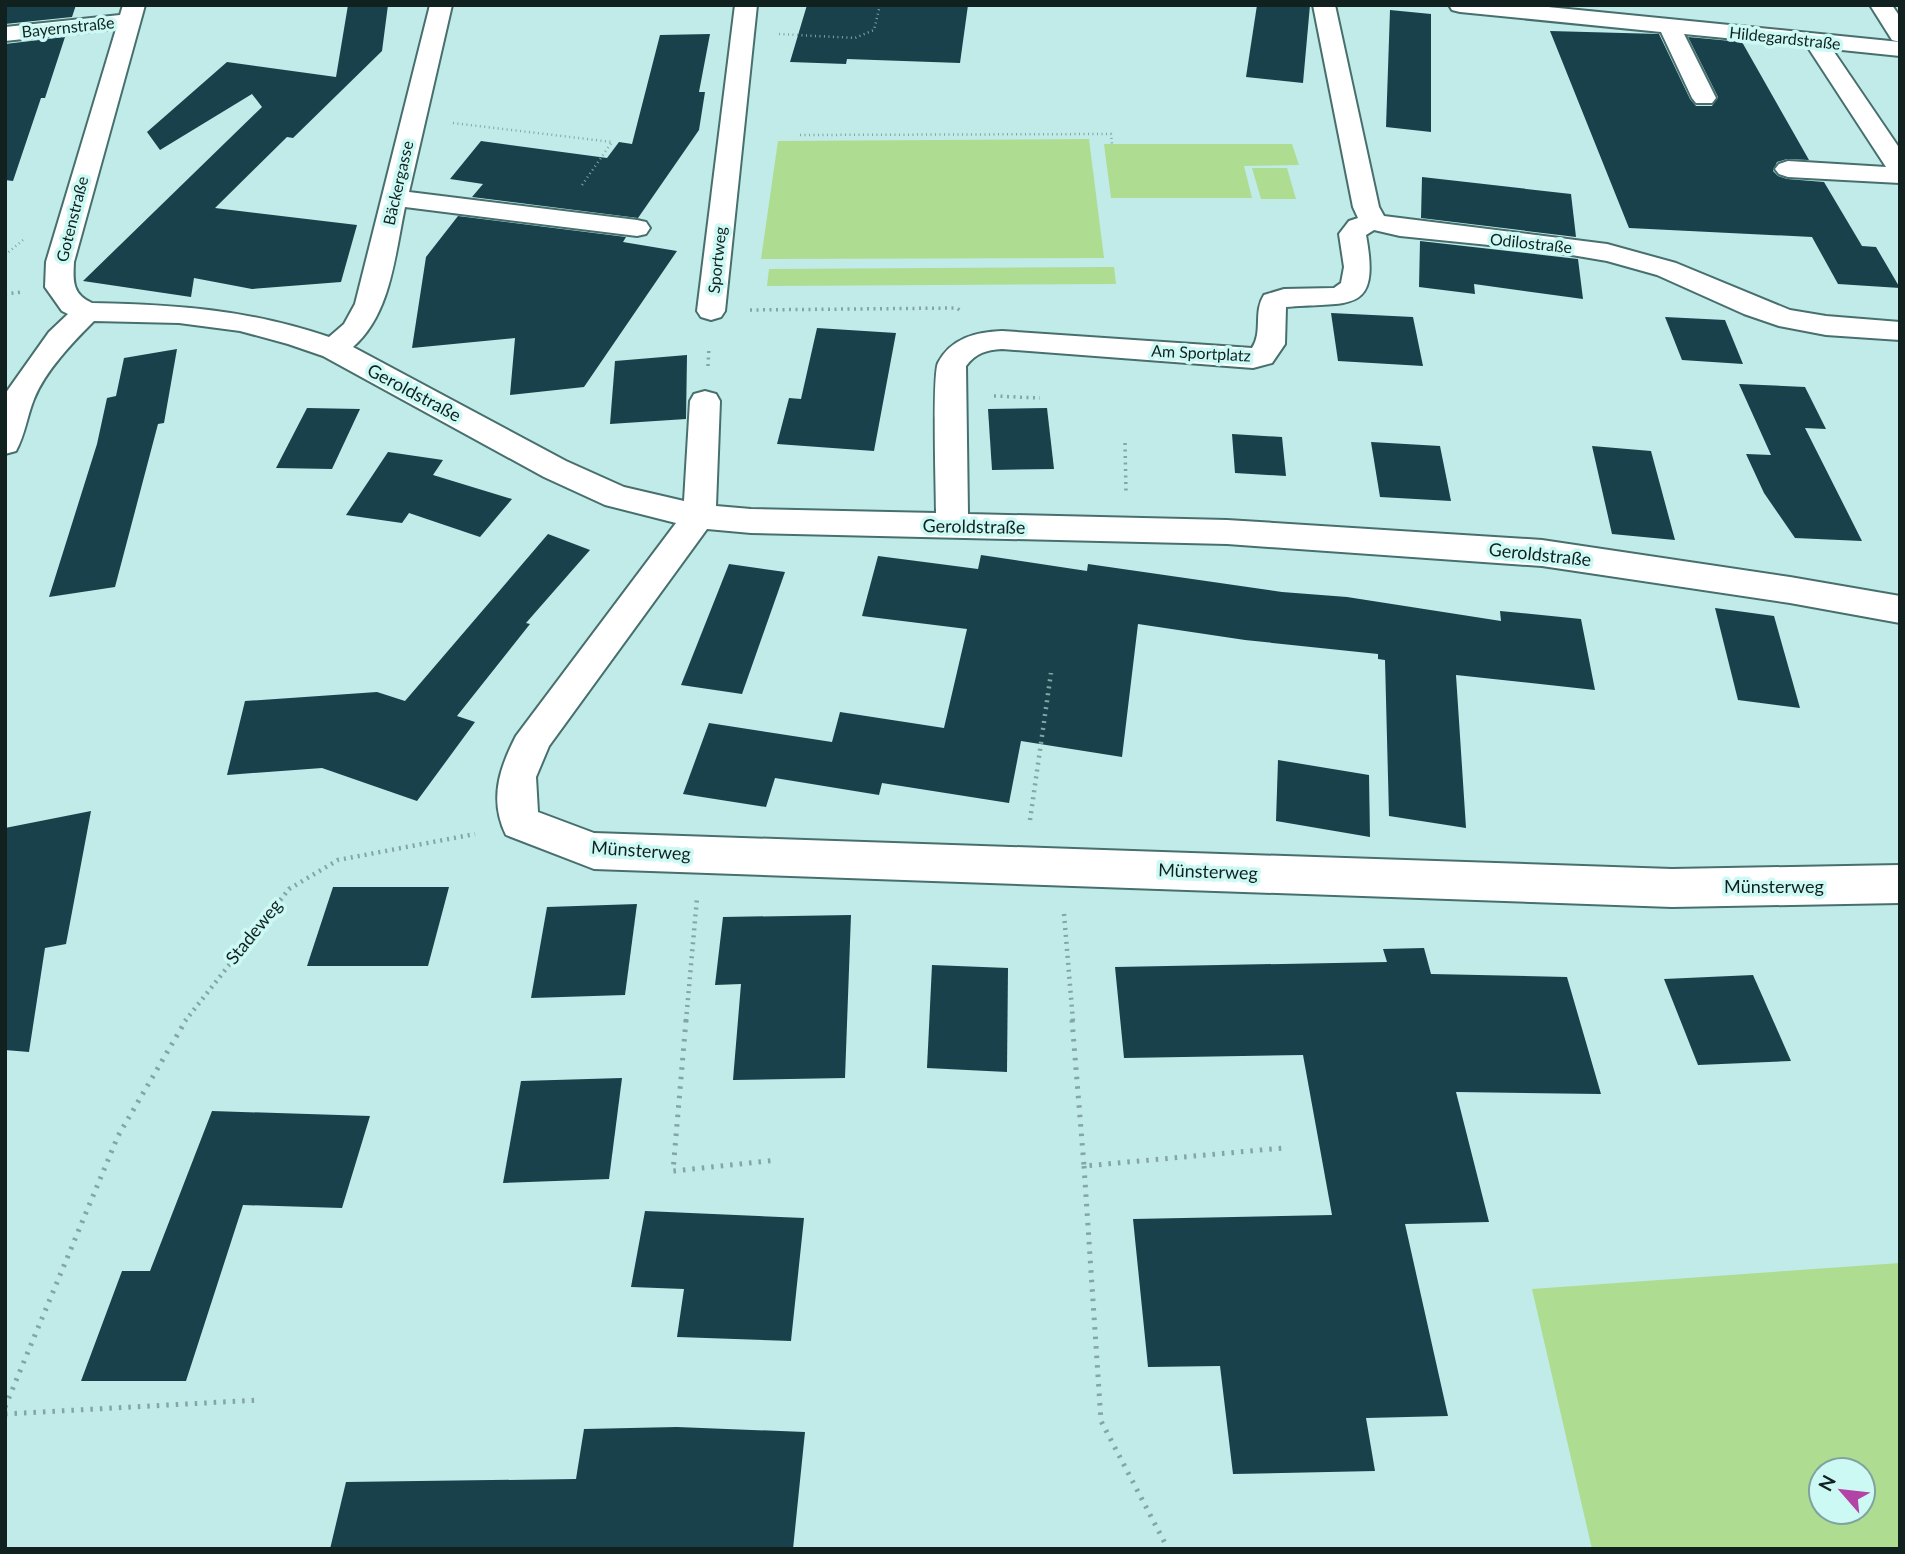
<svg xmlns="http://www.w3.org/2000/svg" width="1905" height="1554" viewBox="0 0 1905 1554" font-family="Lato,sans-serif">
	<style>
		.green { fill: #aedc91; fill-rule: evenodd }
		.building { fill: #18414c }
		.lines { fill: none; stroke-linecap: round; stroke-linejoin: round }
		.minor-casing { stroke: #476f6d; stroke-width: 4 }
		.path-far3 { stroke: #83a5a3; stroke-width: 2.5; stroke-dasharray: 1 3.5; stroke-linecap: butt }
		.path-far2 { stroke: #83a5a3; stroke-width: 3.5; stroke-dasharray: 2 4.5; stroke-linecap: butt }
		.path-far1 { stroke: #83a5a3; stroke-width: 4.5; stroke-dasharray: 2 5; stroke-linecap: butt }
		.path { stroke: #83a5a3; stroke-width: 5; stroke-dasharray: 2.5 7; stroke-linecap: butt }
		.minor { fill: #fff; fill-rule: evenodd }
		.labels { text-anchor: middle; stroke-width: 7; stroke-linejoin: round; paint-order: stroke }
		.far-street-label { font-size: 16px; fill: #102120; stroke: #cdf9f5 }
		.street-label { font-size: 18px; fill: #102120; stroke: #cdf9f5 }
	</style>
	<rect width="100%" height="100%" fill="#c0ebe8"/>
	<g class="green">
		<polygon points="1089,139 1104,258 761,259 778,141"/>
		<polygon points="1104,144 1292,144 1299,165 1244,166 1252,198 1111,198"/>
		<polygon points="1252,168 1287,168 1296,199 1261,199"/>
		<polygon points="1114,267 1116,284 767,286 769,269"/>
		<path d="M 1900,1263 L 1900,1549 L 1592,1549 L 1532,1289 ZM 1863,1470 L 1863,1512 L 1821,1512 L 1821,1470 Z"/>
	</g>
	<g class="building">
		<polygon points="5,5 76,5 72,17 5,24"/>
		<polygon points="348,5 388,5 382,51 293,138 287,137 215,208 357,225 341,282 252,289 194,278 191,297 83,281 262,107 252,94 160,150 147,132 227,62 336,77"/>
		<polygon points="807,5 968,5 960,63 847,59 846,64 790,62"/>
		<polygon points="1257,5 1310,5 1303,83 1246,77"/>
		<polygon points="1390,10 1431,14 1431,132 1386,127"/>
		<polygon points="1550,31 1659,34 1690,99 1696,106 1712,106 1718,97 1688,37 1742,42 1809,160 1787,159 1777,162 1773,171 1778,176 1787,179 1824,182 1862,246 1876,247 1900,288 1838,284 1812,237 1629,228"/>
		<polygon points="710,34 699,92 705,92 699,130 638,218 472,197 483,184 450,179 481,141 607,158 619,142 632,144 660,35"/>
		<polygon points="65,37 45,98 41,98 13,181 5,180 5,44"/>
		<polygon points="1422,177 1571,194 1576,237 1421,218"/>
		<polygon points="458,216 626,237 623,242 677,251 584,387 510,395 515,338 412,348 426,257"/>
		<polygon points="1420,241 1578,259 1583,299 1474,284 1475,294 1419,287"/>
		<polygon points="1331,313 1413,317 1423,366 1338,361"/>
		<polygon points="1665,317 1725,320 1743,364 1682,360"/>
		<polygon points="817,328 896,333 874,451 777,444 789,398 801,399"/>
		<polygon points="177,349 164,423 158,424 115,587 49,597 97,444 107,398 116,396 124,358"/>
		<polygon points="687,355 686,419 610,424 615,361"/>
		<polygon points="1739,384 1805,387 1826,429 1805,428 1862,541 1795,538 1764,493 1746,454 1771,455"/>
		<polygon points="307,408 360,409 332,469 276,468"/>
		<polygon points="1047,408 1054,469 992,470 988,409"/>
		<polygon points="1232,434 1282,437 1286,476 1235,473"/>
		<polygon points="1371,442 1440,446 1451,501 1380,497"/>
		<polygon points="1592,446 1651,451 1675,540 1612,534"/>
		<polygon points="388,452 443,460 433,475 512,499 480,537 409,513 402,523 346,515"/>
		<polygon points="548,534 590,550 526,623 530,624 457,716 475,722 417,801 322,768 227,775 245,701 377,692 405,701"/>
		<polygon points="981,555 1087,571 1088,564 1282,592 1347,597 1501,621 1500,611 1581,619 1595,690 1456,675 1466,828 1389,816 1385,660 1378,659 1378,654 1245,640 1138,624 1122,757 1021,741 1009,803 882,783 879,795 775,778 766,807 683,794 709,723 832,742 840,712 944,728 967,629 862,616 878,556 978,569"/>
		<polygon points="729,564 785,572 742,694 681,685"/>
		<polygon points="1715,608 1774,616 1800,708 1738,700"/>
		<polygon points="1278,760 1369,775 1370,837 1276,821"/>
		<polygon points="91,811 66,944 45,948 29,1052 5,1050 5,828"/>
		<polygon points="333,887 449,887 428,966 307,966"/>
		<polygon points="637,904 625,995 531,998 547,907"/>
		<polygon points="851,915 845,1078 733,1080 741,984 715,985 723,917"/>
		<polygon points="1424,948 1431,974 1567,977 1601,1094 1456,1092 1489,1222 1405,1224 1448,1416 1366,1418 1375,1471 1233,1474 1220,1366 1148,1367 1133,1219 1332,1215 1303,1055 1124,1058 1115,967 1387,962 1383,949"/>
		<polygon points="932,965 1008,968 1007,1072 927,1068"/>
		<polygon points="1753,975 1791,1061 1698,1065 1664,979"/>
		<polygon points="622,1078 609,1179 503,1183 521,1081"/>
		<polygon points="212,1111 370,1116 342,1208 243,1205 186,1381 81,1381 122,1271 150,1271"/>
		<polygon points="645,1211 804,1218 791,1341 677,1337 684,1289 631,1287"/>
		<polygon points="677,1427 805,1432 793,1549 330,1549 346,1482 576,1479 584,1429"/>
	</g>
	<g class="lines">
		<g class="minor-casing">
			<g id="minor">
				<path d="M 123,5 L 145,5 L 74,262 C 73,281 72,294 92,303 C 178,305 245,309 329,337 L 344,324 L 355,304 L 430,5 L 452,5 L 409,192 L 637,220 L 646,222 L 650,228 L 646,234 L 637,236 L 405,207 C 395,254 391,314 353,347 L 566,461 L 624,487 L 684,501 L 690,401 L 694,394 L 705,391 L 716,394 L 720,401 L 716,506 L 751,509 L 936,513 C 936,490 932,375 938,363 C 951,338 976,332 1002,331 L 1252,348 C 1263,332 1253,312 1264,295 L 1284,289 L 1334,288 L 1341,283 L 1344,267 L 1339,234 L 1349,221 L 1358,218 L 1353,207 L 1313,5 L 1335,5 L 1379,207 L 1384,216 L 1607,244 L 1676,263 L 1790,310 L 1826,316 L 1900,322 L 1900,340 L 1826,335 L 1779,326 L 1744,314 L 1657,275 L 1607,261 L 1548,251 L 1400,236 L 1374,230 L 1366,235 C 1381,316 1349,301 1286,307 L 1285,344 L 1272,363 L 1253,368 L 1002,349 C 986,350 976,353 966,366 L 968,514 L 1227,520 L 1542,540 L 1790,577 L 1900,596 L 1900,623 L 1790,603 L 1542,566 L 1227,544 L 751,533 L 707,529 L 549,746 L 536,777 L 538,812 L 594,833 L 1672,869 L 1900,865 L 1900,903 L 1672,907 L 594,869 L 506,835 C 489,800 499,769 516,736 L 676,523 L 605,505 L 544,477 L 323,356 L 288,344 L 240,331 L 179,323 L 94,321 C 73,342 45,371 34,399 C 27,416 25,435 16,451 L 5,454 L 5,394 L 49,332 L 68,314 L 62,311 L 45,287 L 46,262 L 116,29 L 5,41 L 5,27 L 120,15 Z"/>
				<polygon points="735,5 757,5 725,311 721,317 711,320 701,317 697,311"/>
				<polygon points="1449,5 1528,5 1900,42 1900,56 1832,49 1900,149 1900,183 1788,177 1779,174 1775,169 1779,164 1788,161 1886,167 1807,46 1684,34 1716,98 1712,103 1696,103 1692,98 1661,32 1460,12 1452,10"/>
				<polygon points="1870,5 1892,5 1900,17 1900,42 1892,40"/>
			</g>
		</g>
		<g class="path-far3">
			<polyline points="779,34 855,38 874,30 880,5"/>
			<polyline points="453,123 612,142 582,185"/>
			<polyline points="800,135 1111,134 1112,144"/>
			<polyline points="5,255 23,240"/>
		</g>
		<g class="path-far2">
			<polyline points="5,294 22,292"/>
			<polyline points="750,310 957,308 961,311"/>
			<polyline points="708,366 709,347"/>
			<polyline points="994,396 1040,398"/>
			<polyline points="1125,443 1126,491"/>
		</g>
		<g class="path-far1">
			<polyline points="1030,820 1051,673"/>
			<polyline points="1064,914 1073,1021"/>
			<polyline points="185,1021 289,889 338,860 475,834"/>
			<polyline points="686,1021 697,898"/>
		</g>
		<g class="path">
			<polyline points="686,1020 673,1171 777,1160"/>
			<polyline points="1072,1020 1084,1166 1283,1148"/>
			<polyline points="1084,1166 1101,1421 1168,1549"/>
			<polyline points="5,1407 118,1136 186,1020"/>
			<polyline points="5,1414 259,1400"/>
		</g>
		<use href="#minor" class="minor"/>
	</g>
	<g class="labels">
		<g class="far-street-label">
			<text transform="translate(68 27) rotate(-6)" y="6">Bayernstraße</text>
			<text transform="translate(1785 38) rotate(6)" y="6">Hildegardstraße</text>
			<text transform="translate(398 183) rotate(-77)" y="6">Bäckergasse</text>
			<text transform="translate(72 219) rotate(-76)" y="6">Gotenstraße</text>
			<text transform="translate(1531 243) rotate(6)" y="6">Odilostraße</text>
			<text transform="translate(717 260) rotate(-84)" y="6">Sportweg</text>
			<text transform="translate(1201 353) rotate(3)" y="6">Am Sportplatz</text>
		</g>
		<g class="street-label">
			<text transform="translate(414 393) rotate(28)" y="6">Geroldstraße</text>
			<text transform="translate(974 527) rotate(1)" y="6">Geroldstraße</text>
			<text transform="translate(1540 555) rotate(6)" y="6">Geroldstraße</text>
			<text transform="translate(641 851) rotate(4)" y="6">Münsterweg</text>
			<text transform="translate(1208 872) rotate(2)" y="6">Münsterweg</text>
			<text x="1774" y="893">Münsterweg</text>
			<text transform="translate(254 932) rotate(-51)" y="6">Stadeweg</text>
		</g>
	</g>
	<rect width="1905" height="1554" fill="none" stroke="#102120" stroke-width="14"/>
	<g transform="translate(1842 1491) rotate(298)"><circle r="33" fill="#cdf9f5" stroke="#81a3a0" stroke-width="2"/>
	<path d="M0-5L12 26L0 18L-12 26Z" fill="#b144a4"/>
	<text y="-10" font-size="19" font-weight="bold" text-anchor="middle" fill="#102120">N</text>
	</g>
</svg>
